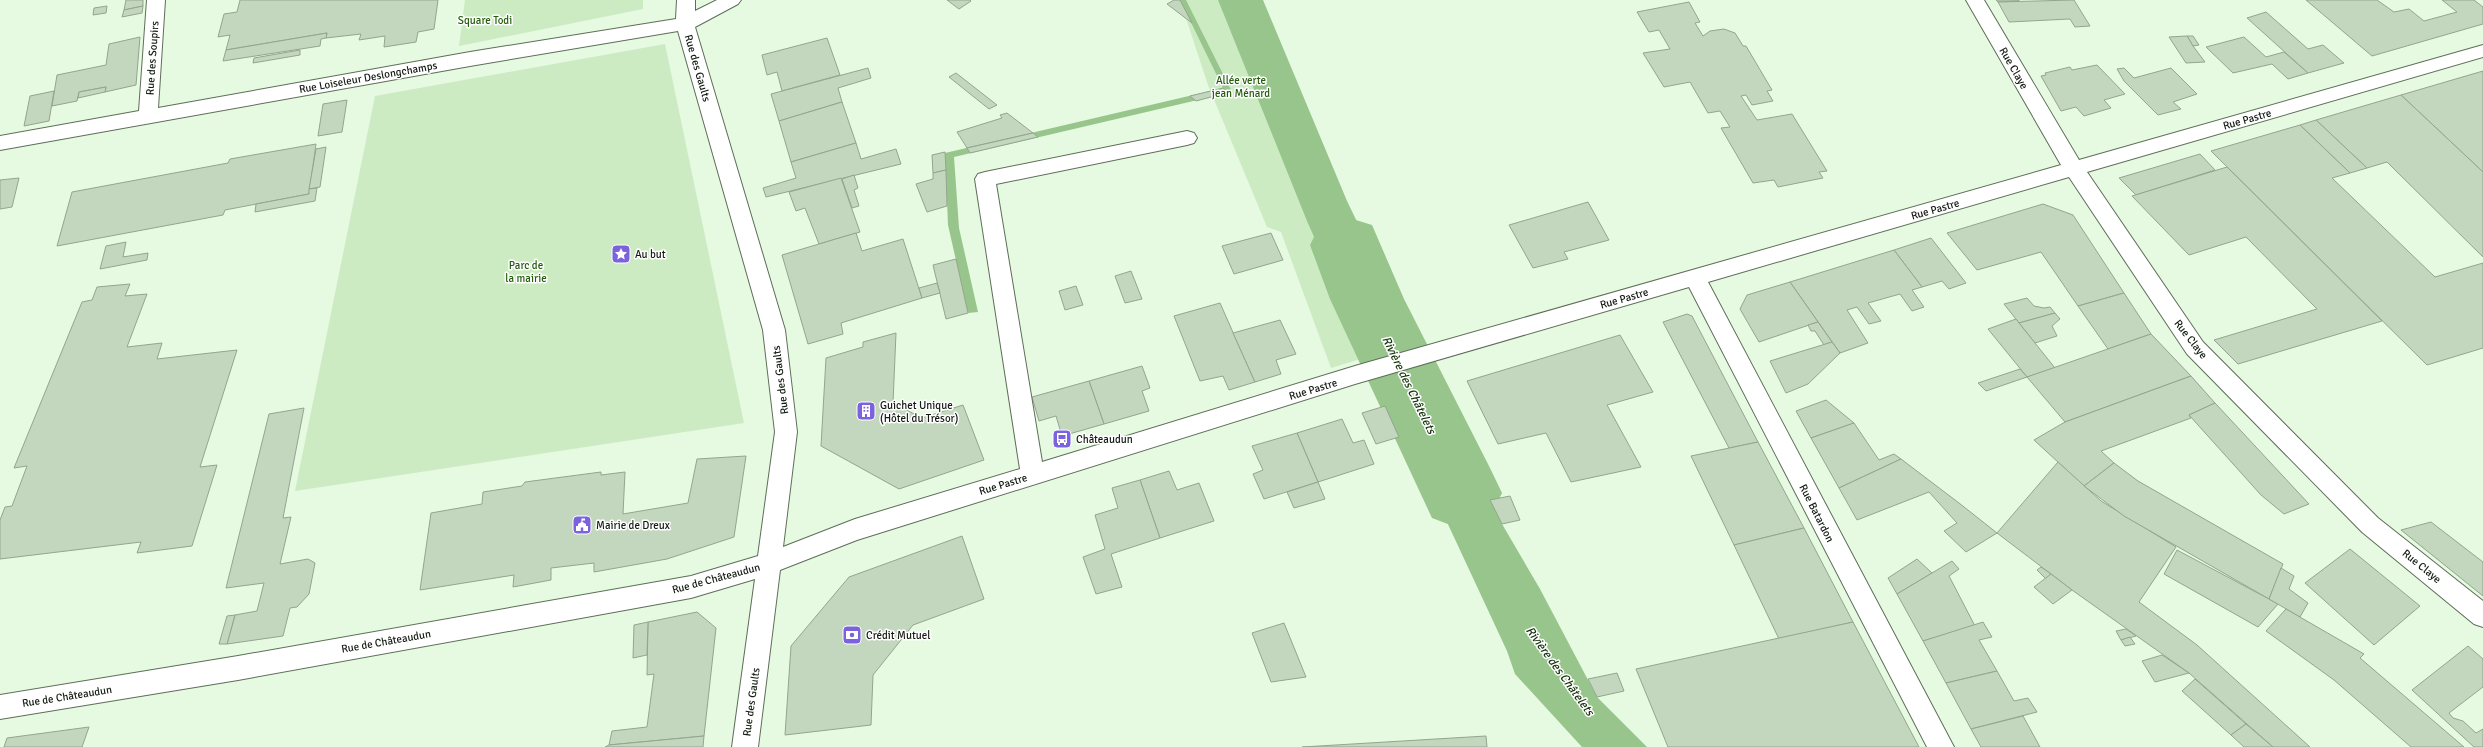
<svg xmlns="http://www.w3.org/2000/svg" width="2483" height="747" viewBox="0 0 2483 747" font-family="Signika,sans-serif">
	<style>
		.green { fill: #ccebc3 }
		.water { fill: #97c58b }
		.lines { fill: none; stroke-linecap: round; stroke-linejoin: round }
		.river { fill: #97c58b; fill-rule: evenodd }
		.building { fill: #c3d6be; stroke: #93a58e }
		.minor-casing { stroke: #5e6e59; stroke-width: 2 }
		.minor { fill: #fff; fill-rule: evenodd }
		.labels { text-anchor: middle; stroke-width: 3; stroke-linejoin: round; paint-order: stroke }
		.park-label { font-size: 11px; fill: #225d0b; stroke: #fff }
		.street-label { font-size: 11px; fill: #141b13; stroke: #fff }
		.poi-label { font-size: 11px; fill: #141b13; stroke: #fff; text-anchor: start }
		.water-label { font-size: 12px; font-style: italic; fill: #14330a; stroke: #fff }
	</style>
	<rect width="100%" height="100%" fill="#e6f9e1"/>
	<g class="green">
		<polygon points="465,0 643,0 643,9 459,46"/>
		<polygon points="1180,0 1238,0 1383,352 1331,368 1281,232 1267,227 1208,85"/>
		<polygon points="665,44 744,423 295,491 375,96"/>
	</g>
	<g class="water">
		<polygon points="1180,0 1186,0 1232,92 954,157 959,228 978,312 968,313 948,225 945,153 1223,88"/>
		<polygon points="1218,0 1263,0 1347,201 1412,336 1364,350 1307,221"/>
		<polygon points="1440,389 1502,524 1540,589 1597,697 1647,747 1582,747 1515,674 1507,651 1392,404"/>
	</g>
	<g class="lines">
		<polygon class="river" points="1346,217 1372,225 1404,299 1490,468 1502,493 1490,518 1461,529 1432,518 1330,299 1310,245 1320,225"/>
	</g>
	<g class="building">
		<polygon points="126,0 143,0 143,6 124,10"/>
		<polygon points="240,0 438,0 434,29 418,32 416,42 384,47 385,36 359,40 361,34 326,38 327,33 226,50 230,35 218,37 224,14 237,12"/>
		<polygon points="947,0 970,0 971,1 959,9"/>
		<polygon points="1174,0 1180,0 1192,23 1167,4"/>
		<polygon points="1996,0 2019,0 2019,1 1998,2"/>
		<polygon points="2074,0 2090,26 2075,27 2070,19 2009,22 1998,2"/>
		<polygon points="2306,0 2377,0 2394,12 2409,9 2424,21 2457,12 2442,0 2474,0 2483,7 2483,24 2372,56"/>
		<polygon points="1689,2 1700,22 1695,23 1703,36 1710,31 1724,29 1735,33 1743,46 1746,46 1772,90 1767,91 1773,101 1752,105 1746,95 1741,96 1757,120 1792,114 1827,171 1819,172 1823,178 1778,187 1774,180 1753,183 1721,128 1730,127 1720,111 1708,113 1690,82 1664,87 1643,53 1670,49 1659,30 1649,32 1637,12"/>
		<polygon points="107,6 106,13 93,15 94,8"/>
		<polygon points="143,6 142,13 122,17 124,10"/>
		<polygon points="2266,12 2308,49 2323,45 2344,63 2308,73 2247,18"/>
		<polygon points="327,33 326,38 321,39 320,46 223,61 226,50"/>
		<polygon points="2187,36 2193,36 2199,45 2193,46"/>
		<polygon points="2187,36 2193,46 2205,62 2186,63 2169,37"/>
		<polygon points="140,37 136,85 105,92 106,87 79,92 77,101 52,106 57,75 106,65 109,44"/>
		<polygon points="2244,37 2266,57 2284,52 2308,73 2288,79 2272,64 2233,73 2206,47"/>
		<polygon points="827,38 840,75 782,91 777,72 767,75 762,55"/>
		<polygon points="300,50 300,55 253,63 254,58"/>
		<polygon points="2097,65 2125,94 2104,100 2111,108 2084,116 2076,107 2061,111 2041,76 2046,75 2045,73 2070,67 2072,70"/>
		<polygon points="868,68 871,78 838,88 842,102 779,121 771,94"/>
		<polygon points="2124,68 2134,78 2171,68 2197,94 2173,102 2181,109 2158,115 2124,81 2117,69"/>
		<polygon points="2483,71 2483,172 2401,95"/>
		<polygon points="956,73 997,105 989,109 949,77"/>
		<polygon points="106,87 105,92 78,98 79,92"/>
		<polygon points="1223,88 1226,93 1196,101 1190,96"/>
		<polygon points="54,91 49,121 24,126 30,96"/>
		<polygon points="2401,95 2483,172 2483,257 2387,162 2367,168 2316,120"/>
		<polygon points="347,100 342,132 318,136 323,104"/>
		<polygon points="842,102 856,143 791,162 779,121"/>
		<polygon points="1007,113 1033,133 967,148 957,132 1002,118 1000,115"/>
		<polygon points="2316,120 2367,168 2350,173 2300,125"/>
		<polygon points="2300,125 2350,173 2332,178 2435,277 2483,263 2483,348 2427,365 2211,151"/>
		<polygon points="1033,133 1038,137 970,153 967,148"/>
		<polygon points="856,143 861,159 896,149 901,164 766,197 763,188 796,178 791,162"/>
		<polygon points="316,144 309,194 225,210 223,215 57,246 72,192 228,163 230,159"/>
		<polygon points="326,147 320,187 309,189 316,149"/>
		<polygon points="945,152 946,170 933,173 932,155"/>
		<polygon points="2200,154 2215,170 2136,195 2119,178"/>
		<polygon points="2227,167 2382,321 2238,364 2214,340 2317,309 2246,237 2189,255 2132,196"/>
		<polygon points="946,170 947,206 927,212 916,184 933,179 933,173"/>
		<polygon points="854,175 858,188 854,190 859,206 852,208 842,179"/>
		<polygon points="19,178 12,207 0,209 0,180"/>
		<polygon points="841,178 860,232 819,244 805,208 796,211 789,192"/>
		<polygon points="317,188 315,201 255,212 256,204 309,194 309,189"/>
		<polygon points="1588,202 1609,240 1564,252 1568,259 1533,268 1509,225"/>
		<polygon points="2043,204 2073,215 2124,293 2078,306 2041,252 1977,270 1947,233"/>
		<polygon points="856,233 862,251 903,239 922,298 841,323 843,334 808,344 782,255"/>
		<polygon points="1271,233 1283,260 1234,274 1222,246"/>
		<polygon points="1931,238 1966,283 1949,289 1942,281 1922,287 1894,250"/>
		<polygon points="126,242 123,257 148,253 147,260 100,269 106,246"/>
		<polygon points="1894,250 1922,287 1912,290 1924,307 1912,311 1900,294 1868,303 1881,321 1869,324 1857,307 1847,310 1868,343 1840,353 1790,282"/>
		<polygon points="956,259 968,313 946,319 933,265"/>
		<polygon points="1131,271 1142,299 1125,303 1115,276"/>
		<polygon points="1790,282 1818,322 1759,342 1740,309 1747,295"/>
		<polygon points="937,283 940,293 922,298 919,288"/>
		<polygon points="130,284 125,296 147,294 127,347 162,343 157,359 237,350 200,467 217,465 192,546 137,553 141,542 0,559 0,520 5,507 12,506 27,466 14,468 82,302 92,300 97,287"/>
		<polygon points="1076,286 1083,305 1065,310 1059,291"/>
		<polygon points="2124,293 2151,334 2108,349 2078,306"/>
		<polygon points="2027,298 2034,306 2044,308 2050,307 2055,313 2019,323 2004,304"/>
		<polygon points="1220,303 1255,382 1229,390 1223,376 1200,381 1174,316"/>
		<polygon points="2055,313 2060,319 2052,326 2057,336 2035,343 2019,323"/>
		<polygon points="1687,314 1692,316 1758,442 1729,448 1663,322"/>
		<polygon points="2016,319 2019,323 2055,368 2027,377 1988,329"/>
		<polygon points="1280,320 1296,354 1276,360 1281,374 1255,382 1233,333"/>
		<polygon points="1818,322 1832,342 1824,345 1815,331 1811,331 1808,325"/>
		<polygon points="896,333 893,403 922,418 963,405 984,460 899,489 821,446 826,358 863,347 863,342"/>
		<polygon points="2151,334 2191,376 2065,422 2027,377"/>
		<polygon points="1620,335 1653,392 1607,405 1641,467 1571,482 1546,433 1498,444 1467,381"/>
		<polygon points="1832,342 1840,353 1808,384 1786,393 1770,361"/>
		<polygon points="1142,366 1150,388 1142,391 1149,411 1104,424 1089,381"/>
		<polygon points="2020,369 2027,377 1986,391 1978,383"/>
		<polygon points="2191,376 2215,403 2189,415 2191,418 2101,451 2114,463 2084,486 2034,440 2065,422"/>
		<polygon points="1089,381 1104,424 1062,436 1056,416 1039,421 1032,397"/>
		<polygon points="1826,400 1854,423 1811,438 1796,411"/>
		<polygon points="2215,403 2309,504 2284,514 2261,495 2189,415"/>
		<polygon points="1385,406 1399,437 1376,444 1362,413"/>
		<polygon points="304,408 283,518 291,517 280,564 308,559 315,563 309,594 297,607 290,608 283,636 227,644 235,615 257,611 264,583 226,588 269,414"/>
		<polygon points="1342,419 1353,443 1364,440 1374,464 1318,482 1297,433"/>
		<polygon points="1854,423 1879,460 1894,454 1901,459 1839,488 1811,438"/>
		<polygon points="1297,433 1318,482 1264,499 1253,474 1263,470 1252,446"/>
		<polygon points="1758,442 1804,528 1734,545 1691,456"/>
		<polygon points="746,456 734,537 667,559 594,572 594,563 551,568 551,580 513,587 514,575 420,590 431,513 482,504 483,492 522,486 525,482 601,472 601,475 625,472 623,514 688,503 697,459"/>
		<polygon points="1901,459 1959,503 1997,533 1966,552 1944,531 1957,523 1929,492 1857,520 1839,488"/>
		<polygon points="2058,462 2101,501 2176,547 2139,602 2197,645 2310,747 2273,747 2189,673 2072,590 1997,533"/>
		<polygon points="2114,463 2138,481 2283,564 2269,599 2124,516 2084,486"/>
		<polygon points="1169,471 1177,490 1199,483 1214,521 1160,538 1140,480"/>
		<polygon points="1140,480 1160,538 1111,554 1122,587 1096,594 1083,557 1105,549 1095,515 1118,508 1112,488"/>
		<polygon points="1318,482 1325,499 1294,508 1287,492"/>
		<polygon points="1510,496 1520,520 1502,524 1490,500"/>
		<polygon points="2431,522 2483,562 2483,596 2401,530"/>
		<polygon points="1804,528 1853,622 1779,639 1734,545"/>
		<polygon points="962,536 984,599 913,625 873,675 871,725 785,735 791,646 849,577"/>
		<polygon points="2350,549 2420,606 2374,645 2305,583"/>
		<polygon points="2177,550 2269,599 2278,604 2258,627 2164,574"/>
		<polygon points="1917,559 1932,573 1897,594 1888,578"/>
		<polygon points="1952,561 1959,569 1949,576 1975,626 1923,641 1897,594"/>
		<polygon points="2041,567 2051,574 2046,579 2037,570"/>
		<polygon points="2281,568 2294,576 2289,589 2308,603 2300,617 2269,599"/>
		<polygon points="2051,574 2072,590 2053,604 2034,587"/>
		<polygon points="2286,609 2364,654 2360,658 2464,747 2411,747 2334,680 2266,631"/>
		<polygon points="697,612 716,628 704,736 609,745 612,731 647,727 654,674 647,675 648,622"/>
		<polygon points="235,615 227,644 219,644 227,616"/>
		<polygon points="648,622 647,655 633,658 634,625"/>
		<polygon points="1853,622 1919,747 1668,747 1636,669"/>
		<polygon points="1983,622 1992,637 1979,640 1997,671 1946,683 1923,641"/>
		<polygon points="1284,623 1306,677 1271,682 1252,633"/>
		<polygon points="2126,629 2136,636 2121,640 2116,631"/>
		<polygon points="2130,637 2135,644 2125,646 2121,640"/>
		<polygon points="2468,646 2483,659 2483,687 2449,713 2453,718 2463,721 2476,733 2483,729 2483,747 2474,747 2412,690"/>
		<polygon points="2162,655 2189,673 2155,682 2142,661"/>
		<polygon points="1997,671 2014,701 2028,698 2037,712 1971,729 1946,683"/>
		<polygon points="1617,673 1624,691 1597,697 1588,679"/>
		<polygon points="2195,679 2246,724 2231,735 2182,691"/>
		<polygon points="2023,716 2040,747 1981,747 1971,729"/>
		<polygon points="2246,724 2273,747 2244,747 2231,735"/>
		<polygon points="89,727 82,747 4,747 7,738"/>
		<polygon points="704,736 703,747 605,747 609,745"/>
		<polygon points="1486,736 1487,747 1302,747"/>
	</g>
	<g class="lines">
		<g class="minor-casing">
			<polygon id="minor" points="147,0 165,0 158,108 470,52 676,19 677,0 695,0 695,11 717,0 741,0 738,4 695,27 785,330 797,432 783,547 855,519 1020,469 975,179 978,174 985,172 1187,131 1194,133 1197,138 1194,143 1187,145 996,184 1042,462 1355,366 2061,165 1966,0 1984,0 2079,160 2483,45 2483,57 2087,172 2203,342 2378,518 2483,601 2483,627 2474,624 2362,532 2187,354 2069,177 1708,282 1954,747 1927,747 1689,287 1355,384 857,540 780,570 758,747 732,747 755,579 691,598 238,680 0,719 0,695 238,656 691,576 758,556 775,432 763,330 678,31 470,66 0,150 0,136 139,111"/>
		</g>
		<use href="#minor" class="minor"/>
	</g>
	<defs>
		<g id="sight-square" transform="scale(1)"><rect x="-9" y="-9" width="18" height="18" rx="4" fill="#7c63de" stroke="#fff"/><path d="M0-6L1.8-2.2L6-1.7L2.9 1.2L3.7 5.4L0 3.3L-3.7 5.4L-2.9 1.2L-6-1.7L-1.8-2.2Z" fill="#fff"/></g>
		<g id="building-square" transform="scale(1)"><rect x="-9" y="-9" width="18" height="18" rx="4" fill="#7c63de" stroke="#fff"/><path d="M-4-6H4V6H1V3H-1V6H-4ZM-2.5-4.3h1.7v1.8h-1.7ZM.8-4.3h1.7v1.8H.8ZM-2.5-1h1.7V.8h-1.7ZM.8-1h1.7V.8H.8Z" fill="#fff"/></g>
		<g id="bus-square" transform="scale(1)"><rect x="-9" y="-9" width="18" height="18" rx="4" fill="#7c63de" stroke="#fff"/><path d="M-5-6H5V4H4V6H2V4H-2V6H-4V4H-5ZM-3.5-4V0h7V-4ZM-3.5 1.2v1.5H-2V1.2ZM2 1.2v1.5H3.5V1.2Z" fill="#fff"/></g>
		<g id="civic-square" transform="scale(1)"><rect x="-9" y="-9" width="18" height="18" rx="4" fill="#7c63de" stroke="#fff"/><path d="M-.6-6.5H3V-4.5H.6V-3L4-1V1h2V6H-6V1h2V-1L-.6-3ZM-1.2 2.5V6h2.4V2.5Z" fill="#fff"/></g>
		<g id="bank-square" transform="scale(1)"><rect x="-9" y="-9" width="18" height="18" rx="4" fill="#7c63de" stroke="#fff"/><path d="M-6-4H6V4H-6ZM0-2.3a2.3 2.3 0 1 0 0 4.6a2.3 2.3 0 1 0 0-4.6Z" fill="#fff"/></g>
	</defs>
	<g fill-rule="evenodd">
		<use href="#sight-square" x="621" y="254"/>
		<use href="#building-square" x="866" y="411"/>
		<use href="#bus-square" x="1062" y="439"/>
		<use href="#civic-square" x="582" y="525"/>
		<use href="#bank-square" x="852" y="635"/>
	</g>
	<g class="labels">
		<g class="park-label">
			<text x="485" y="24">Square Todi</text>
			<text x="1241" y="84">Allée verte<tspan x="1241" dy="13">jean Ménard</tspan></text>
			<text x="526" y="269">Parc de<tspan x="526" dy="13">la mairie</tspan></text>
		</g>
		<g class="street-label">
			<text transform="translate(152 58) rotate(-86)" y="4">Rue des Soupirs</text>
			<text transform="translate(698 68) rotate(74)" y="4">Rue des Gaults</text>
			<text transform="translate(2014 68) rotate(60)" y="4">Rue Claye</text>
			<text transform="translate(368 77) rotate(-10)" y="4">Rue Loiseleur Deslongchamps</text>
			<text transform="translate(2247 119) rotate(-16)" y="4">Rue Pastre</text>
			<text transform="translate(1935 209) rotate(-16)" y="4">Rue Pastre</text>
			<text transform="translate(1624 298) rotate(-16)" y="4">Rue Pastre</text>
			<text transform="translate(2191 339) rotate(52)" y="4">Rue Claye</text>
			<text transform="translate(780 380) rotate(-97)" y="4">Rue des Gaults</text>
			<text transform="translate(1313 389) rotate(-17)" y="4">Rue Pastre</text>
			<text transform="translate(1003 484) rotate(-17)" y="4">Rue Pastre</text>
			<text transform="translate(1817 513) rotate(63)" y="4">Rue Batardon</text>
			<text transform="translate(2422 566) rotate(39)" y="4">Rue Claye</text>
			<text transform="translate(716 578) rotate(-15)" y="4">Rue de Châteaudun</text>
			<text transform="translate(386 641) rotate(-10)" y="4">Rue de Châteaudun</text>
			<text transform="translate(67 696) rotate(-9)" y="4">Rue de Châteaudun</text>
			<text transform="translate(751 702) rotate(-82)" y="4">Rue des Gaults</text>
		</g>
		<g class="poi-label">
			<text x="635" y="258">Au but</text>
			<text x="880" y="409">Guichet Unique<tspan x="880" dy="13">(Hôtel du Trésor)</tspan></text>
			<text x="1076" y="443">Châteaudun</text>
			<text x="596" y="529">Mairie de Dreux</text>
			<text x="866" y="639">Crédit Mutuel</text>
		</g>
		<g class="water-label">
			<text transform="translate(1409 385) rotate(64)" y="4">Rivière des Châtelets</text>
			<text transform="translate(1560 671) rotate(54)" y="4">Rivière des Châtelets</text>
		</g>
	</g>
</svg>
